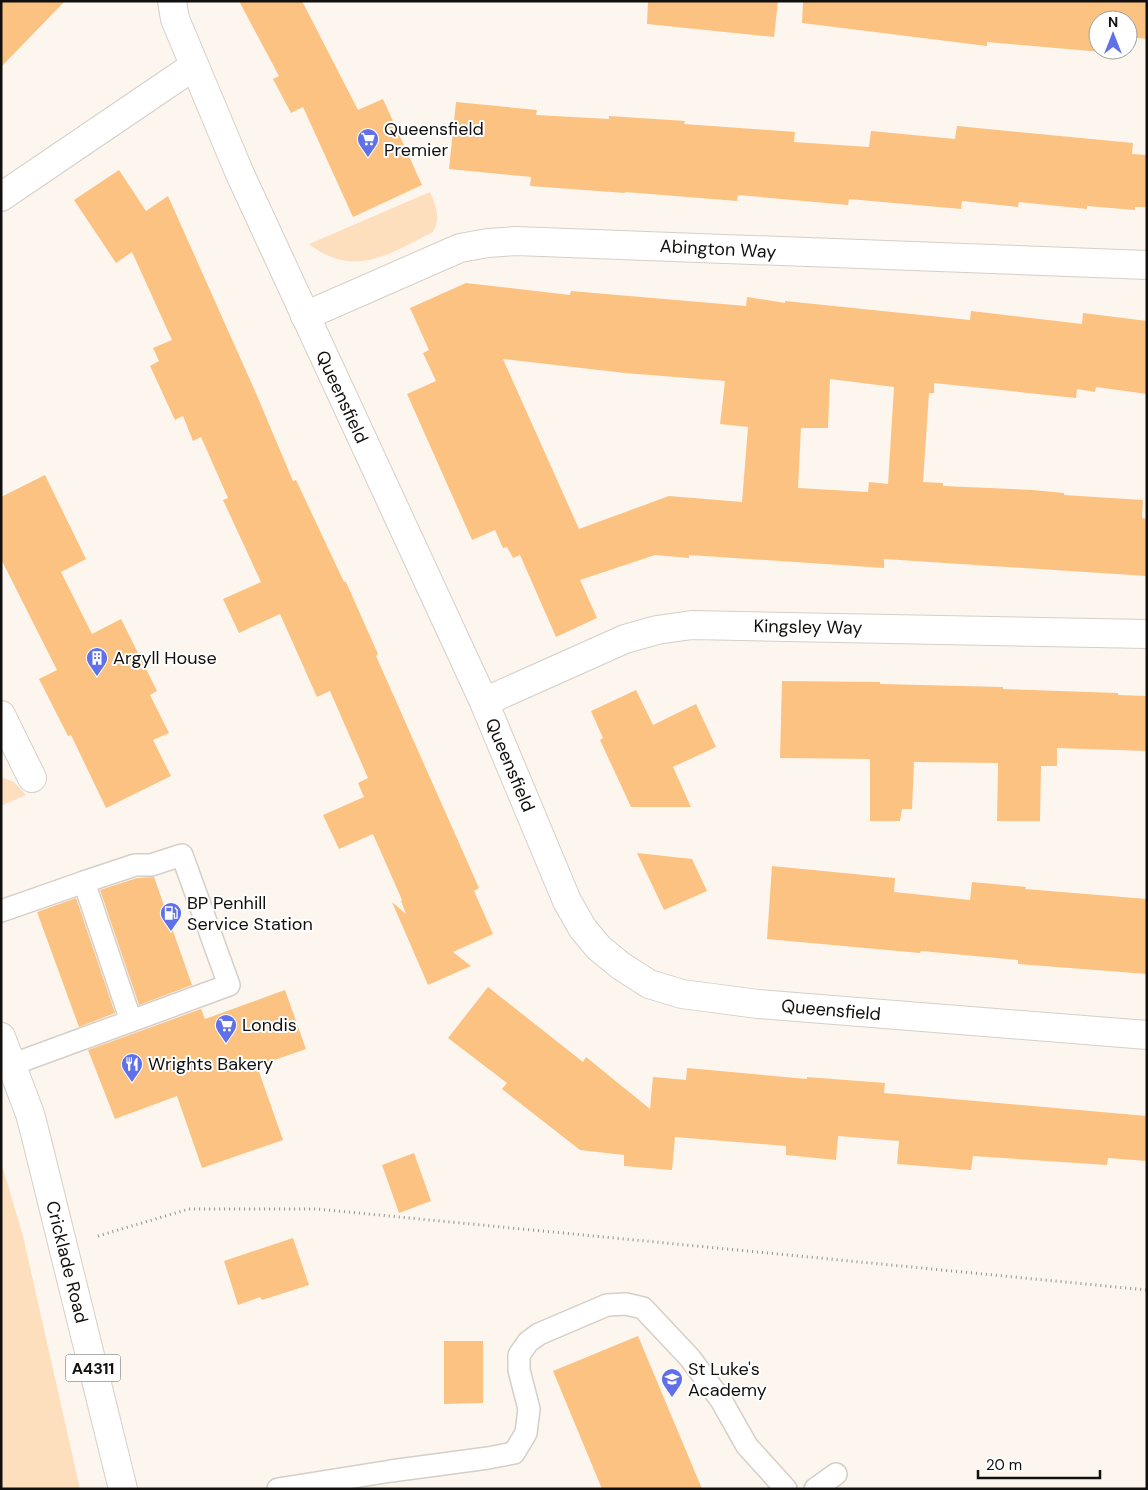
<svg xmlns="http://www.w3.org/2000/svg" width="1148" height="1490" viewBox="0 0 1148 1490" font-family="'DM Sans',sans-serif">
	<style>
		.green { fill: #fddfbe }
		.building { fill: #fbc282; fill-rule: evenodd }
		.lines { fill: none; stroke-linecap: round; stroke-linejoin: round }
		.lane-casing { stroke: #d5cfc7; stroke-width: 24 }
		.street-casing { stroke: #d5cfc7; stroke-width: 30 }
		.primary-casing { stroke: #d5cfc7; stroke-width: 30 }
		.path { stroke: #96918c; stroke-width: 3; stroke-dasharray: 1 4; stroke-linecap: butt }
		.lane { stroke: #fff; stroke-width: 21 }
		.street { stroke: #fff; stroke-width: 28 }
		.primary { stroke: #fff; stroke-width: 28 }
		.labels { text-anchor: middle; stroke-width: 4; stroke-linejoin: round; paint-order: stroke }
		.shield { fill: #fff; stroke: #595856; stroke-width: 1 }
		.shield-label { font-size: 16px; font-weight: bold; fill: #12100e }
		.poi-label { font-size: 18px; fill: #12100e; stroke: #fff; text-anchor: start }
		.street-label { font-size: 18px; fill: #12100e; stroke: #fff }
	</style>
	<rect width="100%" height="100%" fill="#fdf6ef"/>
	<g class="green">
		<path d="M 430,192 C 436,206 441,218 433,232 C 389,254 354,279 309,244 Z"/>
		<polygon points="1,777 14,782 26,795 1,806"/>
		<polygon points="1,1162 23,1236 80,1489 1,1489"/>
	</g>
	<g class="building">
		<polygon points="1,1 65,1 1,67"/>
		<polygon points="239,1 302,1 358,110 383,99 422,185 353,217 303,107 291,113 273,79 279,76"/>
		<polygon points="648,1 778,1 774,37 647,24"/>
		<polygon points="803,1 1147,1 1147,39 1128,37 1128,20 1098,20 1098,50 1113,50 1113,53 987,42 987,46 802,23"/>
		<polygon points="456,102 537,110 536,115 609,119 609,116 685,121 684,124 795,132 794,142 869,147 871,131 955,139 957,126 1133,143 1132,154 1147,155 1147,207 1135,207 1135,210 1087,206 1087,209 1019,202 1018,207 962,201 961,209 849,199 848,205 738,195 737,201 625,192 625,193 530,186 531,177 449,169"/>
		<polygon points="119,170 146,211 168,196 255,391 293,481 296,480 344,582 346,582 378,654 376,656 479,888 474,891 493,934 453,952 471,966 428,985 392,902 406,914 401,901 402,900 373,834 339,849 323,815 364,797 358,783 368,778 330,691 317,697 280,614 239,633 223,599 261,582 223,500 228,498 201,437 193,441 183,416 175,420 150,366 159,361 153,348 172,340 132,252 116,263 74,200"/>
		<path d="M 466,283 L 570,295 L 571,291 L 746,306 L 747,297 L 785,303 L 785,301 L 970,320 L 971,311 L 1082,324 L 1083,313 L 1147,321 L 1147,394 L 1096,387 L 1095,392 L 1077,389 L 1076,398 L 934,383 L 934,393 L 929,393 L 923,482 L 943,483 L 943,486 L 1032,490 L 1064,493 L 1064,495 L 1143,500 L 1142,518 L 1147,519 L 1147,576 L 884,559 L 884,568 L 689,555 L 689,558 L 655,555 L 580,580 L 597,618 L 556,637 L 520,555 L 513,558 L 507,547 L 503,548 L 495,530 L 472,540 L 407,394 L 436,381 L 423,353 L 429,350 L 410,308 ZM 503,359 L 625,373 L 725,381 L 720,424 L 748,427 L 742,502 L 669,496 L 579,529 ZM 830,379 L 894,387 L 888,484 L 869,482 L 868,492 L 798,488 L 801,428 L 828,428 Z"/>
		<polygon points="45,475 86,559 61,572 92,634 121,619 157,691 150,695 169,733 153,740 171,776 106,808 71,735 68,736 39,679 57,670 1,559 1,497"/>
		<polygon points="782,681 880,682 880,684 1003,687 1003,689 1118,693 1118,695 1147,696 1147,751 1057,748 1057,766 1041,766 1040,821 997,821 998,763 914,762 912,809 902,809 900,821 870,821 870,759 780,758"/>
		<polygon points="636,690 653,725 696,704 716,747 673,767 691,807 631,807 600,740 603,738 591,711"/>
		<polygon points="637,853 692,859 707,891 664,910"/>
		<polygon points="772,866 895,878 894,892 970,900 972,882 1026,887 1025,889 1147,899 1147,974 1018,964 1018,960 921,951 920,953 767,939"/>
		<polygon points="154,877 192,985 139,1005 100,890 137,878"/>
		<polygon points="76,898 115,1013 79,1027 37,912"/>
		<polygon points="488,987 583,1062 586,1057 650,1109 653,1077 686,1080 687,1068 807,1079 807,1077 885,1083 884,1093 1147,1116 1147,1161 1108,1158 1107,1165 973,1156 971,1170 897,1164 899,1141 838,1136 836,1160 786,1155 786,1146 675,1137 672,1170 624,1166 624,1155 580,1150 502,1089 507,1083 448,1038"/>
		<polygon points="285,990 306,1049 257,1066 283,1140 202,1168 177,1096 115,1119 88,1050 201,1009 205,1019"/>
		<polygon points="414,1153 431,1201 399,1213 382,1165"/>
		<polygon points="293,1238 309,1285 262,1300 260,1297 238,1305 224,1261"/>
		<polygon points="638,1336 702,1489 602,1489 553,1371"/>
		<polygon points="444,1341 483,1341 483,1403 444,1404"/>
	</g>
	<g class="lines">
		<g class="lane-casing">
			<g id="lane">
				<polyline points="84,882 135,865 151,865 182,855 229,985 131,1021"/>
				<polyline points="1,911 84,882 131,1021 11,1065"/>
				<polyline points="278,1489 391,1471 488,1458 514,1453 526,1433 529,1409 519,1370 519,1355 528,1342 539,1334 607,1305 626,1304 643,1308 690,1358 721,1400 747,1446 786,1489"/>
				<polyline points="815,1489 836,1474"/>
			</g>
		</g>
		<g class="street-casing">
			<g id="street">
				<polyline points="172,1 175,19 240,174 484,702 567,901 583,929 599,948 621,966 649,984 682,994 758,1004 1147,1035"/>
				<polyline points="1,197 194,66"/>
				<polyline points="305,316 460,248 488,243 516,241 1147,265"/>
				<polyline points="484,702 625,639 657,630 692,625 1147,634"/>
				<polyline points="1,715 32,778"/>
			</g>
		</g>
		<g class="primary-casing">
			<polyline id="primary" points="1,1037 30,1114 36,1137 123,1489"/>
		</g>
		<polyline class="path" points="98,1236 189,1209 317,1209 1147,1290"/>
		<use href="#lane" class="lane"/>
		<use href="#street" class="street"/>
		<use href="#primary" class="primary"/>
	</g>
	<defs>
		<g id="supermarket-pin" transform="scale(1.125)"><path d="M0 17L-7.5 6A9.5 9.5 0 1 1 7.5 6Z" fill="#5f70e8" stroke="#fff"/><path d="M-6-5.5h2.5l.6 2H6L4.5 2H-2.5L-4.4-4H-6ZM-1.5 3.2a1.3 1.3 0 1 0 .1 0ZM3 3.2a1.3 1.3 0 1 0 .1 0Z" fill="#fff"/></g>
		<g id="building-pin" transform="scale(1.125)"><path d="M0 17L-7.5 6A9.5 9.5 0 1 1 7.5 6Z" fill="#5f70e8" stroke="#fff"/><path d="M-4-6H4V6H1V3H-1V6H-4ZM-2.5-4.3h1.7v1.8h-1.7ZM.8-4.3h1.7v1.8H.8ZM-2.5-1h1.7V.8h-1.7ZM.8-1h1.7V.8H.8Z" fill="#fff"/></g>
		<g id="fuel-pin" transform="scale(1.125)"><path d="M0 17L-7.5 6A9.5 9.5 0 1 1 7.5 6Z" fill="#5f70e8" stroke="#fff"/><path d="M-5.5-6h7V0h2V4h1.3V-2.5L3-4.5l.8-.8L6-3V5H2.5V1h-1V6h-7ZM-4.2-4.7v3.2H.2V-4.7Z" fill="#fff"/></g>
		<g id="restaurant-pin" transform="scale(1.125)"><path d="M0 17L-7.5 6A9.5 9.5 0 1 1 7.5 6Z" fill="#5f70e8" stroke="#fff"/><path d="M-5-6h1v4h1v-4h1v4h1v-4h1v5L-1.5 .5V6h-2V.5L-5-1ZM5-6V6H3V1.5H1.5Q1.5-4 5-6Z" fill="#fff"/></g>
		<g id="school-pin" transform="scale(1.125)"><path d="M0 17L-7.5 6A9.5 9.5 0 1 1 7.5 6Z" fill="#5f70e8" stroke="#fff"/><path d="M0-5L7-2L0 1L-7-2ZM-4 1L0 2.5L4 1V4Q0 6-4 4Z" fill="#fff"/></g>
	</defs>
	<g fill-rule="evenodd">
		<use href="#supermarket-pin" x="368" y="139"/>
		<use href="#building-pin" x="97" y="658"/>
		<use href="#fuel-pin" x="171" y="913"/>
		<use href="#supermarket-pin" x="226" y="1025"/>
		<use href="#restaurant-pin" x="132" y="1064"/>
		<use href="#school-pin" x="672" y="1379"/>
	</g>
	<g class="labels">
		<rect class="shield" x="65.5" y="1354.5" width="55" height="27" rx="4"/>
		<g class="shield-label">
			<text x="93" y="1374">A4311</text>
		</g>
		<g class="poi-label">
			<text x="384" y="135">Queensfield<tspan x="384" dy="21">Premier</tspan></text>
			<text x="113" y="664">Argyll House</text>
			<text x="187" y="909">BP Penhill<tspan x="187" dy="21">Service Station</tspan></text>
			<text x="242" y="1031">Londis</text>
			<text x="148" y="1070">Wrights Bakery</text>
			<text x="688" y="1375">St Luke's<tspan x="688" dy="21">Academy</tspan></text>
		</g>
		<g class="street-label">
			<text transform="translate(718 249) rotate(3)" y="6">Abington Way</text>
			<text transform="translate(342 397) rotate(65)" y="6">Queensfield</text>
			<text transform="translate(808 627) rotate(1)" y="6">Kingsley Way</text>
			<text transform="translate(510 765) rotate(67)" y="6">Queensfield</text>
			<text transform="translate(831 1010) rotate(5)" y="6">Queensfield</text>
			<text transform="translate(67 1262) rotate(76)" y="6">Cricklade Road</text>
		</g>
	</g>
	<rect width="1148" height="1490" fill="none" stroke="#12100e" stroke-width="5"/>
	<g transform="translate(1113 35)"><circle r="24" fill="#ffffff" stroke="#a09f9f"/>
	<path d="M0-4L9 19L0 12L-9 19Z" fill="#5f70e8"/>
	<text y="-8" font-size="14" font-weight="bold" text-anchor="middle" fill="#12100e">N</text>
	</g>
	<path d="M978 1470v8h122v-8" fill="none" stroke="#12100e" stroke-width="2.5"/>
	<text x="986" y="1470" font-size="15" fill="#12100e" stroke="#ffffff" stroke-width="4" paint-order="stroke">20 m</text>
</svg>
